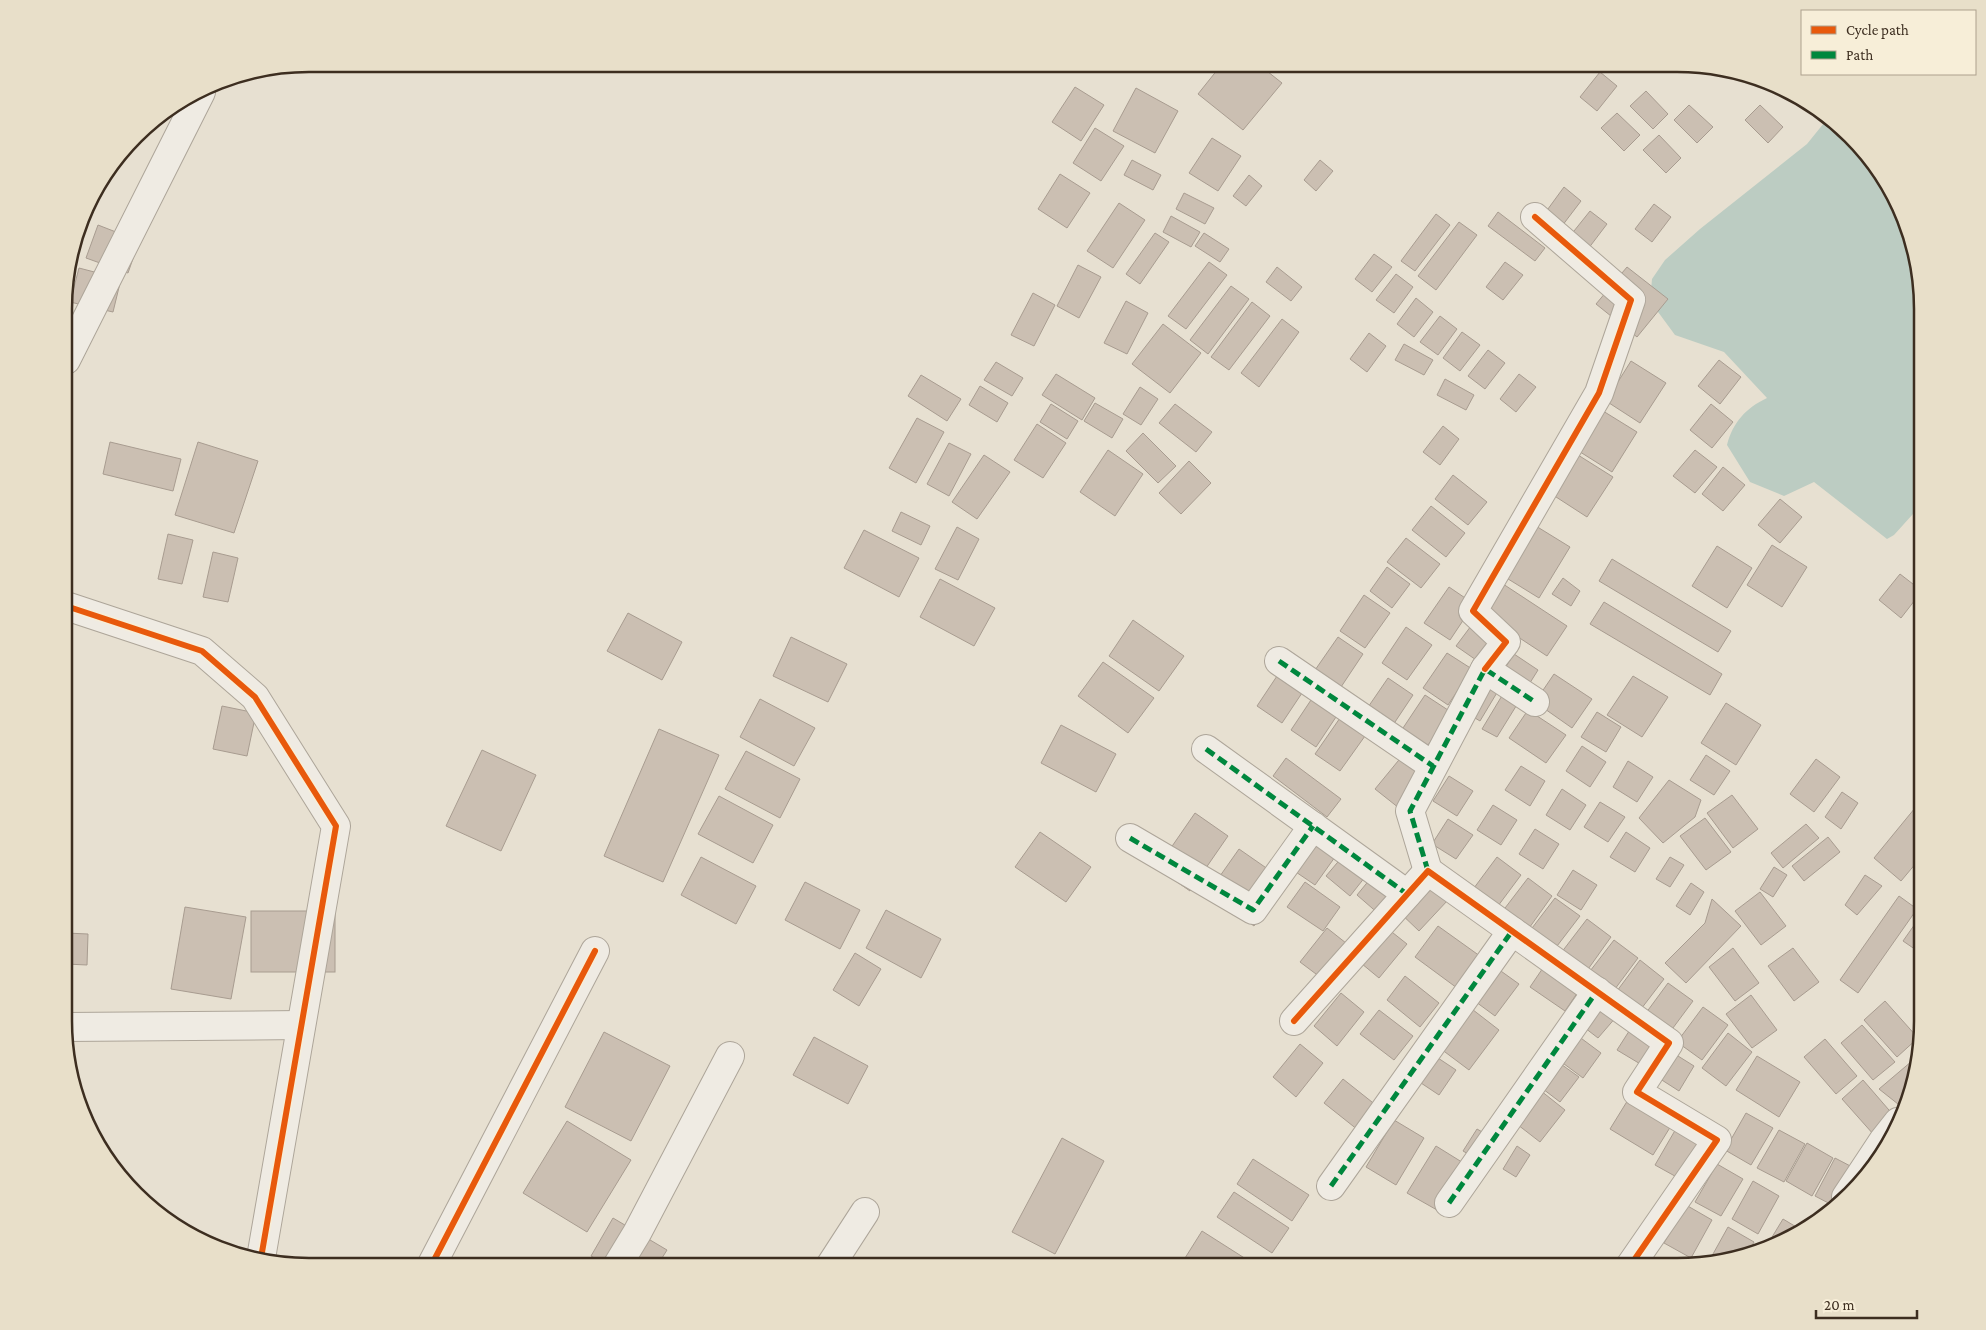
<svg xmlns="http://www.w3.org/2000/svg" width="1986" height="1330" viewBox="0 0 1986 1330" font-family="'Crimson Pro',serif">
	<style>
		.water { fill: #bcccc2 }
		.building { fill: #cbbfb2; stroke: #a89c90 }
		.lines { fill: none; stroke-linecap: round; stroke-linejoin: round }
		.minor-casing { stroke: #ada599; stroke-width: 30 }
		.minor { stroke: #efebe3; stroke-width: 28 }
		.quiet { stroke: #00873e; stroke-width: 5; stroke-dasharray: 10 5; stroke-linecap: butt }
		.cycleway-casing { stroke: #f7eed8; stroke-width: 9 }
		.cycleway { stroke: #e8590c; stroke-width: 6 }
		.rim { fill: none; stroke: #3d2e20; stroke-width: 2.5 }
	</style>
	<rect width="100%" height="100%" fill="#e7e0d1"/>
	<path class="water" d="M 1828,118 L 1861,147 L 1889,187 L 1914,246 L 1922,294 L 1922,504 L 1894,535 L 1887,539 L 1814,482 L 1784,496 L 1750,482 L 1727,445 C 1733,422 1746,408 1767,398 L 1724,352 L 1675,335 L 1650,301 L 1652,279 L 1665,260 L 1700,229 L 1807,144 Z"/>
	<g class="building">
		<polygon points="1222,64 1258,64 1282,83 1243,130 1198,94"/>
		<polygon points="1600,72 1617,86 1597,111 1580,97"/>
		<polygon points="1075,87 1104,105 1081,141 1052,122"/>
		<polygon points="1136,88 1178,111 1155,153 1113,131"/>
		<polygon points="1646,91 1668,114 1653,129 1630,106"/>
		<polygon points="1689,105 1713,127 1697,143 1674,120"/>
		<polygon points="1760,105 1783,127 1768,143 1745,120"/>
		<polygon points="1617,113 1640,135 1624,151 1601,128"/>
		<polygon points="1095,128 1124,146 1101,181 1073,163"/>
		<polygon points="1659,135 1681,158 1666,173 1643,150"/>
		<polygon points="1212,138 1241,156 1218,191 1189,173"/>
		<polygon points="1132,160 1161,175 1153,190 1124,175"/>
		<polygon points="1320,160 1333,171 1316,191 1304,180"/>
		<polygon points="1060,174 1090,193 1067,228 1038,209"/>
		<polygon points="1249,175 1262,186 1246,206 1233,196"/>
		<polygon points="1564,187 1581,201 1562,226 1545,213"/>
		<polygon points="1184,193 1214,208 1205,224 1176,209"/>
		<polygon points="1119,203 1145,220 1113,268 1087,251"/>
		<polygon points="1654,204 1671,217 1652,242 1635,229"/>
		<polygon points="1590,211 1607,224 1588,249 1570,236"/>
		<polygon points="1498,212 1545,248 1535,261 1488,226"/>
		<polygon points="1436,214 1450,225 1415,271 1401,261"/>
		<polygon points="1171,216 1200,232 1191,247 1163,232"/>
		<polygon points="1459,222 1477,235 1436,290 1418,276"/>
		<polygon points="98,225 139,241 128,273 86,258"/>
		<polygon points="1155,233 1169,242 1140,284 1126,274"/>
		<polygon points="1204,233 1229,249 1220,262 1195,246"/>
		<polygon points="75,247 78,247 69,281 66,280 66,278"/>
		<polygon points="1374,254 1392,267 1372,292 1355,279"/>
		<polygon points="1209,262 1227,275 1186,329 1168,316"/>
		<polygon points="1505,262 1523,275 1503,300 1486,287"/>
		<polygon points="1078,265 1101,277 1079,318 1057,306"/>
		<polygon points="1277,267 1302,287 1291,301 1266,282"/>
		<polygon points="1627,267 1668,299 1637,337 1596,304"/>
		<polygon points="79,268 121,279 113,312 70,302"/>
		<polygon points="1396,274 1413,287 1394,313 1376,300"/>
		<polygon points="1231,286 1249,299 1208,354 1190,340"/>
		<polygon points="1033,293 1055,305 1034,346 1011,335"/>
		<polygon points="1416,298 1433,312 1414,337 1397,324"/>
		<polygon points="1126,301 1148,313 1127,354 1104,343"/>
		<polygon points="1252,302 1270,316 1229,370 1211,357"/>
		<polygon points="1440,316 1457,329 1438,355 1420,342"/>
		<polygon points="1282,319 1299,332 1259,387 1241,373"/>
		<polygon points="1163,324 1201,353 1170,393 1132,364"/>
		<polygon points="1462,332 1480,345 1460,371 1443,358"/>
		<polygon points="1369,333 1386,346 1367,372 1350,359"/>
		<polygon points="1404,344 1433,360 1424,375 1395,360"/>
		<polygon points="1488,350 1505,363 1485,389 1468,376"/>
		<polygon points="1719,360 1741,377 1720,404 1698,386"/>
		<polygon points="1631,361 1666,383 1640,423 1606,401"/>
		<polygon points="996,362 1023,378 1012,396 984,380"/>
		<polygon points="1056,374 1095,398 1082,420 1042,395"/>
		<polygon points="1519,374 1536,387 1516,412 1500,399"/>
		<polygon points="921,375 961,399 947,421 908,396"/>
		<polygon points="1445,379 1474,395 1466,410 1437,395"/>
		<polygon points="980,386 1008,403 997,422 969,405"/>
		<polygon points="1140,387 1158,399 1141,425 1123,414"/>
		<polygon points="1095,403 1123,419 1112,438 1084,421"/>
		<polygon points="1051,404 1078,421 1067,439 1040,422"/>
		<polygon points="1175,404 1212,432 1196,452 1159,423"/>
		<polygon points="1711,404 1733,422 1712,448 1690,430"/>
		<polygon points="1603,411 1637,432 1612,472 1577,450"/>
		<polygon points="917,418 944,432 916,483 889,468"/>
		<polygon points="1037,424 1066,443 1043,478 1014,460"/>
		<polygon points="1443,426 1459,439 1440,465 1423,452"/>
		<polygon points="1143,433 1176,466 1158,483 1126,451"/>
		<polygon points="110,442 181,459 173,491 103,474"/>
		<polygon points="198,442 258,461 234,533 175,515"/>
		<polygon points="949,443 971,454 949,496 927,484"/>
		<polygon points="1108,450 1143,474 1115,516 1080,492"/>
		<polygon points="1695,450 1717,467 1695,493 1673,476"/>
		<polygon points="984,455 1010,472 977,519 952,502"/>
		<polygon points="1578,455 1613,477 1587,517 1553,495"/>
		<polygon points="1189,461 1211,483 1181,514 1159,493"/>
		<polygon points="1723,467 1745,485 1723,511 1702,494"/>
		<polygon points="1453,475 1487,502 1468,525 1435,499"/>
		<polygon points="1780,499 1802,517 1780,543 1758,525"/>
		<polygon points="1431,506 1465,533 1446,557 1412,530"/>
		<polygon points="901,512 930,526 921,545 892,531"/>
		<polygon points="1531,523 1570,547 1539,598 1500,574"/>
		<polygon points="957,527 979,539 958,580 935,569"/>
		<polygon points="864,530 919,558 899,597 844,568"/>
		<polygon points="168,534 193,540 182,584 158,579"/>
		<polygon points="1406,538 1440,564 1421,588 1387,562"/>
		<polygon points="1772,545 1807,567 1782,607 1747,585"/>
		<polygon points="1717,546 1752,568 1727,608 1692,586"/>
		<polygon points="213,552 238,558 228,602 203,597"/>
		<polygon points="1612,559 1731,631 1718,652 1599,581"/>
		<polygon points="1387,567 1410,584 1392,608 1370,591"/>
		<polygon points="1900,574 1922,591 1901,618 1879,600"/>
		<polygon points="1563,578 1580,591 1571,606 1552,594"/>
		<polygon points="940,579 995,608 974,646 920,617"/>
		<polygon points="1500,582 1567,626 1547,656 1480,612"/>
		<polygon points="1449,587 1474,604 1450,640 1424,623"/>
		<polygon points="1364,595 1390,613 1365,648 1340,631"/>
		<polygon points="1604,602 1722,674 1710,695 1590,624"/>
		<polygon points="628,613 682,642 662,680 607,651"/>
		<polygon points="1133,620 1184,656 1159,691 1109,656"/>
		<polygon points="1474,622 1497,639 1479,662 1456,646"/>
		<polygon points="1406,627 1432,645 1407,680 1382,663"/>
		<polygon points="791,637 847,664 828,702 773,676"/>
		<polygon points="1338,637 1363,654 1339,690 1313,673"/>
		<polygon points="1447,653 1472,669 1448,705 1423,688"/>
		<polygon points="1514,654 1538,670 1523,694 1498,679"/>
		<polygon points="1103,662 1154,698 1128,733 1078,696"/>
		<polygon points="1281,670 1306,687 1282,723 1257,706"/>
		<polygon points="1554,674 1592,699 1572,728 1535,702"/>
		<polygon points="1633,676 1668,697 1642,737 1607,715"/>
		<polygon points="1485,677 1501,686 1480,721 1465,712"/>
		<polygon points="1388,678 1413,695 1389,731 1364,713"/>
		<polygon points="1315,694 1340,711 1316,747 1291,730"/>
		<polygon points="1503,694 1518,703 1497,737 1482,729"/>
		<polygon points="1425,695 1451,712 1426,748 1401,731"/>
		<polygon points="760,699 815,728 794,766 740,737"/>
		<polygon points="1726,703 1761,725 1736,765 1701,743"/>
		<polygon points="222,706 256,713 247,756 213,749"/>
		<polygon points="1528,710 1566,735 1546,763 1509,738"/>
		<polygon points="1597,712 1621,727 1606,752 1581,737"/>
		<polygon points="1340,718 1365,736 1340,771 1315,754"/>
		<polygon points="1061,725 1116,754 1096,792 1041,763"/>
		<polygon points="659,729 719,755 663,882 604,856"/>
		<polygon points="1582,746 1606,762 1590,787 1566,771"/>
		<polygon points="482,750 536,775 501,851 446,826"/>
		<polygon points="746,751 800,779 780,818 725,789"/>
		<polygon points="1403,755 1426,774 1399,808 1375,789"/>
		<polygon points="1706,755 1730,771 1714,795 1690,780"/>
		<polygon points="1286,758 1341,799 1327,817 1273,776"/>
		<polygon points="1816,759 1840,777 1814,812 1790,794"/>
		<polygon points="1628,761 1653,777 1637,802 1613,787"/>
		<polygon points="1521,766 1545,781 1530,806 1505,790"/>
		<polygon points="1449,776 1473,791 1457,816 1433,801"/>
		<polygon points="1669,780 1701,800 1695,817 1663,843 1639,818"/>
		<polygon points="1562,789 1586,805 1570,830 1546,815"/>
		<polygon points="1842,792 1858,803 1841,829 1825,817"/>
		<polygon points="1732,795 1758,829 1733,848 1707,813"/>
		<polygon points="719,796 773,825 753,863 698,834"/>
		<polygon points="1600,802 1625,817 1608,842 1584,827"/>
		<polygon points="1493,805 1517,820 1501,845 1477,830"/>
		<polygon points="1915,808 1922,813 1922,856 1901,881 1874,858"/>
		<polygon points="1195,813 1228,836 1190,891 1157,868"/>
		<polygon points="1705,818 1731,852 1706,870 1680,836"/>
		<polygon points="1448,819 1473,835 1456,859 1432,844"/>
		<polygon points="1806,824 1819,838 1783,868 1771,853"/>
		<polygon points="1535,829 1559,844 1543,869 1519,854"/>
		<polygon points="1040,832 1091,867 1066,902 1015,867"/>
		<polygon points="1315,832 1340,850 1315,885 1290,868"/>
		<polygon points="1626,832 1650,848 1635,872 1610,857"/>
		<polygon points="1828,837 1840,852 1804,881 1792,866"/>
		<polygon points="1354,843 1377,862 1350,896 1326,876"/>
		<polygon points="1239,849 1285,881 1254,926 1208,893"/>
		<polygon points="701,857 756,886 736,924 681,895"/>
		<polygon points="1497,857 1521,875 1495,910 1471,892"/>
		<polygon points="1670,857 1684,865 1670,887 1656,879"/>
		<polygon points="1384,862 1408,881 1380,915 1357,895"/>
		<polygon points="1774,867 1787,875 1773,897 1760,889"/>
		<polygon points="1573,870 1597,885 1581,910 1557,895"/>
		<polygon points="1865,875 1882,886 1857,915 1845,905"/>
		<polygon points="1528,878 1552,896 1527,931 1502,912"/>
		<polygon points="1426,879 1448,900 1419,931 1397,910"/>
		<polygon points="805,882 860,910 840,949 785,920"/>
		<polygon points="1305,882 1340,907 1323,931 1287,907"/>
		<polygon points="1691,883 1704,892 1690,915 1676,906"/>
		<polygon points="1760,892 1786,926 1761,945 1735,911"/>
		<polygon points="1899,896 1917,909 1858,993 1840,980"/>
		<polygon points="1555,898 1580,916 1554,950 1529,932"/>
		<polygon points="1712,899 1741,926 1686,983 1665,963 1705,923"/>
		<polygon points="185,907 246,917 231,999 171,989"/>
		<polygon points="886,910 941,939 921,978 866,948"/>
		<rect x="251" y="911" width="84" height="61"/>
		<polygon points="1922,914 1922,948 1919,952 1903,941"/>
		<polygon points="1587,919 1611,937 1586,972 1561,953"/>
		<polygon points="1383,925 1407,944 1379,978 1356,959"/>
		<polygon points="1438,926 1519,984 1495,1016 1415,957"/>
		<polygon points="1327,928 1351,947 1324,980 1300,962"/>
		<polygon points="66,933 88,934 87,965 66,964"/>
		<polygon points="1614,940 1638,958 1612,993 1587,975"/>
		<polygon points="1733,948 1759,983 1735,1001 1709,967"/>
		<polygon points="1793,948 1819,982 1794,1001 1768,966"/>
		<polygon points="855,953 881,969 859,1006 833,990"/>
		<polygon points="1640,960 1664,979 1638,1013 1614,995"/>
		<polygon points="1547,962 1582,986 1565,1011 1530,987"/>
		<polygon points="1405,976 1439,1003 1420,1027 1387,1000"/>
		<polygon points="1668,983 1693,1001 1667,1036 1643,1017"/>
		<polygon points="1341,993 1364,1012 1337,1046 1314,1026"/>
		<polygon points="1751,995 1777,1030 1752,1048 1726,1014"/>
		<polygon points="1594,997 1617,1016 1598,1038 1576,1021"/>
		<polygon points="1885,1001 1918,1038 1897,1057 1864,1020"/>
		<polygon points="1468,1006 1499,1030 1469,1070 1437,1046"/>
		<polygon points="1703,1007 1728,1025 1702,1060 1677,1042"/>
		<polygon points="1379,1010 1413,1036 1394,1060 1360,1034"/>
		<polygon points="1633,1025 1657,1040 1642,1065 1617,1050"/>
		<polygon points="1862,1025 1895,1062 1873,1080 1841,1043"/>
		<polygon points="1566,1027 1601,1053 1583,1078 1548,1052"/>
		<polygon points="604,1032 670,1066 631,1141 565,1107"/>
		<polygon points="1728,1033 1752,1052 1726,1086 1702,1068"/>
		<polygon points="814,1037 868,1066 848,1104 793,1075"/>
		<polygon points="1825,1039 1857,1076 1836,1094 1804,1057"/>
		<polygon points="1300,1044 1323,1063 1296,1097 1273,1077"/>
		<polygon points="1670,1051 1694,1066 1679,1091 1654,1075"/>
		<polygon points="1544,1052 1579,1077 1560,1102 1526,1076"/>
		<polygon points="1432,1054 1456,1070 1439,1095 1415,1079"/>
		<polygon points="1757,1056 1800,1082 1779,1117 1736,1090"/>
		<polygon points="1912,1061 1916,1064 1909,1099 1903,1108 1879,1089"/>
		<polygon points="1343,1079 1377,1106 1358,1130 1324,1103"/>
		<polygon points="1526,1079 1565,1110 1540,1142 1500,1111"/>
		<polygon points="1863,1080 1895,1117 1874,1135 1842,1099"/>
		<polygon points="1631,1095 1674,1121 1653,1155 1610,1129"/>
		<polygon points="1746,1113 1773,1128 1751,1165 1725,1150"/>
		<polygon points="1394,1120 1424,1138 1396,1185 1366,1167"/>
		<polygon points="567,1121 631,1160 587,1232 523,1193"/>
		<polygon points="1677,1127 1703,1142 1682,1180 1655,1165"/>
		<polygon points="1477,1129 1491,1137 1477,1159 1463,1151"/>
		<polygon points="1779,1130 1805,1144 1784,1182 1757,1168"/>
		<polygon points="1062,1138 1104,1161 1055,1254 1012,1232"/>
		<polygon points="1807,1143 1833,1158 1812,1196 1786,1181"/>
		<polygon points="1436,1146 1465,1164 1437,1210 1407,1193"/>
		<polygon points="1517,1146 1530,1155 1516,1177 1503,1169"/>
		<polygon points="1835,1158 1856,1169 1836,1207 1815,1196"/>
		<polygon points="1253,1159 1309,1195 1292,1221 1237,1184"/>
		<polygon points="1717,1164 1743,1179 1721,1216 1695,1202"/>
		<polygon points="1753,1181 1779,1196 1758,1234 1732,1219"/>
		<polygon points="1234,1192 1289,1228 1272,1253 1217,1217"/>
		<polygon points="1686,1205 1712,1220 1691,1258 1664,1243"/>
		<polygon points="613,1218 667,1250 657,1266 609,1266 591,1256"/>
		<polygon points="1783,1219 1803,1231 1766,1247"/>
		<polygon points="1728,1227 1754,1242 1747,1255 1708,1263"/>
		<polygon points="1202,1231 1257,1266 1180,1266"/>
	</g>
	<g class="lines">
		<g class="minor-casing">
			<g id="minor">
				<polyline points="66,360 201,92"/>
				<polyline points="66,606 202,651 255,697 336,826 261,1258"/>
				<polyline points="1279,661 1433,766"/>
				<polyline points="1485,669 1506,642 1473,611 1599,393 1631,300 1535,217"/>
				<polyline points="1206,749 1407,894"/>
				<polyline points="1130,838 1253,910 1313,826"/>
				<polyline points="1428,871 1410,811 1485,669 1535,702"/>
				<polyline points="1294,1021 1428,871 1669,1043 1637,1092 1717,1140 1630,1266"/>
				<polyline points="66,1027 301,1025"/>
				<polyline points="1331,1186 1512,931"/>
				<polyline points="1846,1197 1883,1141 1898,1122"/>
				<polyline points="1449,1203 1597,991"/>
				<polyline points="431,1266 595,951"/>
				<polyline points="617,1266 637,1233 730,1056"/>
				<polyline points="830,1266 865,1212"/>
			</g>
		</g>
		<use href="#minor" class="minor"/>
		<g class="quiet">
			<polyline points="1279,661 1433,766"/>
			<polyline points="1206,749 1407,894"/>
			<polyline points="1130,838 1253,910 1313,826"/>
			<polyline points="1428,871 1410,811 1485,669 1535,702"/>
			<polyline points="1331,1186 1512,931"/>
			<polyline points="1449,1203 1597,991"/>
		</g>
		<g class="cycleway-casing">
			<g id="cycleway">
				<polyline points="66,606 202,651 255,697 336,826 261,1258"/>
				<polyline points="1485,669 1506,642 1473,611 1599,393 1631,300 1535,217"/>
				<polyline points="1294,1021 1428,871 1669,1043 1637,1092 1717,1140 1630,1266"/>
				<polyline points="431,1266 595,951"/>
			</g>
		</g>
		<use href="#cycleway" class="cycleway"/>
	</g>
	<path d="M0 0H1986V1330H0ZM309 72H1677A237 237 0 0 1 1914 309V1021A237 237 0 0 1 1677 1258H309A237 237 0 0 1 72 1021V309A237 237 0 0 1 309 72Z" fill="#e8dfc9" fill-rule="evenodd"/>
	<path class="rim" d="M309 72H1677A237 237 0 0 1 1914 309V1021A237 237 0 0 1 1677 1258H309A237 237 0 0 1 72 1021V309A237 237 0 0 1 309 72Z"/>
	<rect x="1801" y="10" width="175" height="65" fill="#f7eed8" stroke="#ada18e"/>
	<rect x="1811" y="26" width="25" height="8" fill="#e8590c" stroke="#ada18e"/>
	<text x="1846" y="35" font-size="15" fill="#3d2e20">Cycle path</text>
	<rect x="1811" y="51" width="25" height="8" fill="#00873e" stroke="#ada18e"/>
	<text x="1846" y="60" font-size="15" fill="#3d2e20">Path</text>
	<path d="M1816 1310v8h101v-8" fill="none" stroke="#3d2e20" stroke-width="2.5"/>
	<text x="1824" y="1310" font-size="15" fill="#3d2e20" stroke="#f7eed8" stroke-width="4" paint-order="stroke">20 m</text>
</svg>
